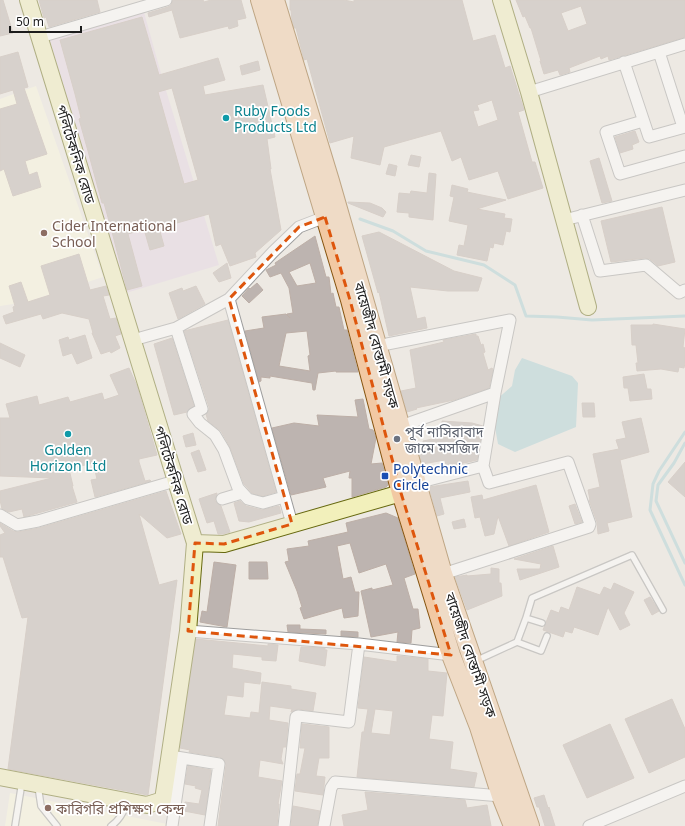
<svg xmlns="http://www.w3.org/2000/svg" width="685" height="826" font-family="'Noto Sans','Noto Sans Bengali',sans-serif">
  <rect width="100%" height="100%" fill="#ede9e3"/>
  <!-- industrial -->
  <path fill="#e5d6e4" d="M144,12L162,77L219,265L126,293L49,38Z"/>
  <!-- education -->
  <path fill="#fbf9de" d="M36,86L103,277L26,302L0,306V99Z
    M10,793L167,824V826H5Z"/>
  <!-- water -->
  <path fill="#a8d0d6" d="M522,358L572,376L578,383L576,427L515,452L498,444L493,416L496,400L512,386L515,370Z"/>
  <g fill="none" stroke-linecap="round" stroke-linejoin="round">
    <!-- stream -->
    <path stroke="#a8d0d6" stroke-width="3" d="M360,219L393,231L426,251L484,265L515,285L526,316L557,317L592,320L685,316
      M685,432L659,471L653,484L650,510L685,585
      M685,443L674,463L658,485L656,501L685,563"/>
  </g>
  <!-- building -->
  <path fill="#bdb4b0" stroke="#bdafa7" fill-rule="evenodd" d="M0,0H3L13,33L0,36Z
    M39,0H97L100,12L49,27L46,17L44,18Z
    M173,0H203L204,2L211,0H241L246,18L237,20L238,26L229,29L228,26L180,38L172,10L149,17L148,13L168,7L171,5Z
    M290,0H344L354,2V0H462L473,41L495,35L505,68L510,66L524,110L518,112L532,162H535L543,188L508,199L498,171L469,180L461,157L452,161L441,131L384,147L380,165L351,158L354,136L330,143L307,59L304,60L296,28H294L292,20L291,10H290ZM492,100L498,120L478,127L473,111L479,110L477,105Z
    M516,0H685V37L609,60L608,56L601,59L600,56L569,68L570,72L560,75L558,70L544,74L540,61H541L531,28H530L525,16L523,17ZM581,6L587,24L568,31L561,13Z
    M142,17L159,75L218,58L225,80L203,86L205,95L263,85L275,137L267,139L271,169H270L281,230L255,253L256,257L230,266L221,244L216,246L209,214L159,228L164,246L150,250L144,229L128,234L142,286L127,290L111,228L104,203H102L88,151L79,119L81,118L75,94L60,40ZM172,88L198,180L184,184L158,92Z
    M18,52L28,87L24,88L47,154L25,161L29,175L37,172L41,187L13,196L4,169L0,171V109L17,104L13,90L0,94V57Z
    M258,61L260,70L242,75L240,66Z
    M635,131L639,142L632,145L633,149L620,153L615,137Z
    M411,155L421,157L419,167L408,165Z
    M599,158L612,201L602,203L590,161Z
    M389,164L397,166L395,176L386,174Z
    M429,173L436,174L433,220L409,217V213L397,212L399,193L410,194L411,191L427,193Z
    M452,185L468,189L467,192L506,200L477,209L505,214L504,218L512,219L510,232L506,231L503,245L494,243L493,248L490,247L487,261L457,255L459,245L464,246L468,225L449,221L454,197L450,196Z
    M348,202L370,203L382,208L386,212L383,217L348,203Z
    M662,207L675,262L658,266L650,259L645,258L611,262L601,221Z
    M379,232L454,271L482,278L478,291H448L410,287L417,319L425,317L427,328L389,336L379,292L378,293L362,236Z
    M315,236L326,277H329L331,294L333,293L336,307H339L344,330H347L358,372H336V371L318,373L315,390H313L312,383L270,376V378L261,377V381L259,382L245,331L264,328L262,317L286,314L290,318L287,314L293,313L289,288L281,273L270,277L266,270L276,265L275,263ZM310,263L316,283L297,286L289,272ZM307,331L310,355L308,356L310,371L279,366L286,333Z
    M79,254L90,290L106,286L109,295L103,296L110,319L116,318L121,334L115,336L120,348L111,353L110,351L101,354L92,333H93L89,319L62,313L43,319L41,314L6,324L3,316L14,312L13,307L15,306L9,286L21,282L28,302L50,295L41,266Z
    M227,263L231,278L219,282L213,273Z
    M257,283L263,290L249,303L242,296L249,288L250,289Z
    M196,286L205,304L178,319L169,293L182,288L183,291Z
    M228,320L276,492L263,496L252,493L244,484L230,447L221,431L208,421L206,414L209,410V407L184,331Z
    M653,324L685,329L683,347L685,348V363L684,368L679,367L678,372L661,369L637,371L636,363H638L636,345H632L631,325H653Z
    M476,334V336H478L481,345L483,344L485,352L483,353L488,370L492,368L493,370L489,388L454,400L416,408L417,409L407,412L401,391L416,388L410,350L444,342L443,340Z
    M85,335L92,358L77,364L72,353L63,356L59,340L68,337L69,340Z
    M172,338L194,406L187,412L174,415L154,344Z
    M0,343L25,355L20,367L0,358Z
    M129,368L137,386L157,455L139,459V462L145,481L150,480L151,481L95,497L91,480L97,479L93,463L69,469L73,486H72L77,502L24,517L22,509L9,512L2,509L0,500V491L52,478L0,476V418H10L6,404L37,396L39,405L68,397L70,402L102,393L104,400L119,395L110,375Z
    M644,374L647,389H651L652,399L630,401L628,388H624L623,377Z
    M363,399L369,429L373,430L376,438L371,464L382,463L388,485L386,487L352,497V478H349L350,471L323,478L326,487L291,495L272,428L294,423L319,426L317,415L358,417L355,400Z
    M582,403H594L595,417H583Z
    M641,418L649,452L620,460L632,517L607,523L609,531L598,534L597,522L589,500H590L588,490L600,487L593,454L619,449L616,440L626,438L622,422Z
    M442,421L472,423L483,426L477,460L455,465V464L446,465L445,460L422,464L418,450L425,449L423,441L442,437Z
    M193,433L196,445L186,447L183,436Z
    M199,450L206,470L198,472L191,453Z
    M685,462V497L668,482Z
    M468,481L470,492L440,498L444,514L437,516L429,487Z
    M536,485L549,532L509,546L498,516L494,534L485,536L480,517L475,518L471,497L482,495L483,500Z
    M166,491L181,534L167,538L139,514L159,585L177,580L148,795L8,769L28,617L22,618L3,557H0V535L5,533L0,526V523L13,531L18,532L39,528Z
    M217,493L215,501L221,506L230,532L223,534H218L214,521L207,523L199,499Z
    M240,501L246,506L262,510L279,506L281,513L249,522L239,521L234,503Z
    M575,504L582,522L575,524L569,506Z
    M386,513L398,518L415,574L404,578L413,609H418L420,628L412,630L411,643L397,642L398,632L371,637L361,591L372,588V590L393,585L386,564L359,573L350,543L337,546L343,579L351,577L355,592H359L358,616L344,618L342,608L304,619L300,608L302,607L297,591L285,562L289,561L287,549L309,546L308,541L348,532L346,523Z
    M464,519L466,527L454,529L452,522Z
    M553,546L559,567L520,580L517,569H540L541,564L514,559Z
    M214,562L236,565L227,627L200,622L202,611L207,612Z
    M249,562H267L268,579H249Z
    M491,568L499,569V583H501L502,596L467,610L455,577L467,575V576L491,574Z
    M614,583L634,592L624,613L630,625L620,630L608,607L598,635L574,627L572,633L565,631L563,637L543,630L551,610L559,613L561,607L569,610L577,587L600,595L604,587L611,590Z
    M650,597L659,611L652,615L644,600Z
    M287,625H300V629L326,630V634L288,632Z
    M341,631L358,632V637L341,636Z
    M196,639L268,646V644L278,645L276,661L262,660V657L233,654L232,668L261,673L260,684L244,682L243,697L227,695L224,715L250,718L251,712L259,713L262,682L291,686V689L316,693L313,711L298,709L291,712L292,709L270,706L269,720L288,723L286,747H283L281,759L283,764L260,760L258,777L282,781L278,804H279L277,826H218L226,765L225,761L220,757L189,752L190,750L180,748Z
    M301,647L325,648V650H327L325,666L299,661Z
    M397,656L428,659V671L447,673L443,716L432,715L429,739L453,742L450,769L477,773L474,787L357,777L362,732H364L368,709L358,708L364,657L397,662ZM375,709L393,711L390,735L371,733Z
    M672,699L685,729V757L649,773L625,719Z
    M302,724L329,727V758H319L316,776L325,777L323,795L295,791L297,774H300L305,748H300Z
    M610,724L634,778L587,798L563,745Z
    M188,766L211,770L205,815L184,811L185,802L199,804L202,790L195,788L196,786L185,784Z
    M365,792L465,800L467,808L487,805L491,826H344L342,815L368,810Z
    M544,795L548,808L549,807L555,826H545L539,807H537L534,798Z
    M293,806L320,811L317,826H291Z"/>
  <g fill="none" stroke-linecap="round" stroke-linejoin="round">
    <defs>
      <path id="lane" d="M526,618L532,598L632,555L663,610
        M517,642L526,618L542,623
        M482,658L517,642L541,651L547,636
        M38,786L41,806L57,826
        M15,826L22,782
        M111,826C120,820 123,812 128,802"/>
      <path id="street" d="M40,37L166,0
        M659,52L683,127
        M624,62L649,137L685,127
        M529,92L685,44
        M643,121L606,132L620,174L685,156
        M582,215L600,271L646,265L679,293L685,290
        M564,220L685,190
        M229,299L292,524
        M176,328L202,409L193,414L200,423L215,435L224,450L238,488L248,499L263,503L284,497
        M133,340L176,328L229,299L273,252L299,227L325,217
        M377,346L510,320L495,393L483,466
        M401,426L495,393
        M417,483L483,466L489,483L568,462L590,524L589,527L443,574
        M222,499L242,493
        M0,515L17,525L38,521L175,481
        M188,631L359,644
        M170,756L219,764L210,826
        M172,826L182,758
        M284,826L296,717L298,716L349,722L359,644L451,655
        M324,826L331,788L335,782L501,796
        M589,826L685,786"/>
      <path id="secondary" d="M501,0L529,92L588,307
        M195,543L224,544L401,493
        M0,777L147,805L163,800L188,631L195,543L28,0"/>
      <path id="primary" d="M260,0L350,300L401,493L451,655L479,727L501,796L513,826
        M275,0L330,181L443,574L530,826"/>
    </defs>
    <!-- lane casing -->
    <use href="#lane" stroke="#9d9d9d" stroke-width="8"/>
    <!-- street casing -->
    <use href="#street" stroke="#9d9d9d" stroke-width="13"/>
    <!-- secondary casing -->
    <use href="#secondary" stroke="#66680f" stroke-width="18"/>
    <!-- primary casing -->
    <use href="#primary" stroke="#86540f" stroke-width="20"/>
    <!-- lane -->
    <use href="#lane" stroke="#fff" stroke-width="5.5"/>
    <!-- street -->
    <use href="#street" stroke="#fff" stroke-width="11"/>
    <!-- secondary -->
    <use href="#secondary" stroke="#f2f0bb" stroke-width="16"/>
    <!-- primary -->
    <use href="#primary" stroke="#f2c9a3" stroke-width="18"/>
  </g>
  <!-- marked area -->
  <path d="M0 0H685V826H0ZM325,217L350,300L401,493L451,655L188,631L195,543L224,544L292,524L229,299L299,227Z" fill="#ede9e3" fill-opacity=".55" fill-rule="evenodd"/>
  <path fill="none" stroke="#de560d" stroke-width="3" stroke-dasharray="8 5" stroke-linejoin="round" d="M325,217L350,300L401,493L451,655L188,631L195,543L224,544L292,524L229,299L299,227Z"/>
  <!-- markers -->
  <g fill="#0f9aa8" stroke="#fff" stroke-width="1.5">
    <circle cx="226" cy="118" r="4"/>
    <circle cx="68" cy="434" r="4"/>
  </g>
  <g fill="#8d6e63" stroke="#fff" stroke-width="1.5">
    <circle cx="44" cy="233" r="4"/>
    <circle cx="48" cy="808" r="4"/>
  </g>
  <circle fill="#6b7280" stroke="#fff" stroke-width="1.5" cx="397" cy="439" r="4"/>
  <rect fill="#1a4fb4" stroke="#fff" stroke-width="1.5" x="381" y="472" width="8" height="8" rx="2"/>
  <g text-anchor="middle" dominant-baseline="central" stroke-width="3.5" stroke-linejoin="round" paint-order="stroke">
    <!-- culture labels -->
    <g font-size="14" fill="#0d838f" stroke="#fff" text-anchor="start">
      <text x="234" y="110">Ruby Foods<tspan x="234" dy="16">Products Ltd</tspan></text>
      <text x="68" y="449" text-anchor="middle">Golden<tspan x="68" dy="16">Horizon Ltd</tspan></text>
    </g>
    <!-- street labels -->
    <g font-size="14" fill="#1c1c1c" stroke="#fff">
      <text transform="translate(76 154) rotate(73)">পলিটেকনিক রোড</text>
      <text transform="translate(377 345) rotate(74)">বায়েজীদ বোস্তামী সড়ক</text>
      <text transform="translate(174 475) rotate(73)">পলিটেকনিক রোড</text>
      <text transform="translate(471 655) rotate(71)">বায়েজীদ বোস্তামী সড়ক</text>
    </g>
    <!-- education labels -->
    <g font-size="14" fill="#785e54" stroke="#fff" text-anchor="start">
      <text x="52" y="225">Cider International<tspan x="52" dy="16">School</tspan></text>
      <text x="56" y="808">কারিগরি প্রশিক্ষণ কেন্দ্র</text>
    </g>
    <!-- worship labels -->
    <g font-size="14" fill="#5b616d" stroke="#fff" text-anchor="start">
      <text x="405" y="431">পূর্ব নাসিরাবাদ<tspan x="405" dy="16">জামে মসজিদ</tspan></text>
    </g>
    <!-- transit labels -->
    <g font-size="14" fill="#164399" stroke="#fff" text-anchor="start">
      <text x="393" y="468">Polytechnic<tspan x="393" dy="16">Circle</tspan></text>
    </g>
  </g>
  <!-- scale -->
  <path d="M10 26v6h71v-6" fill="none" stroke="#1c1c1c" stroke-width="2"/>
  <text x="16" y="26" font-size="12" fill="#1c1c1c" stroke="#ffffff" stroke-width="3" paint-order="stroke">50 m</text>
</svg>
